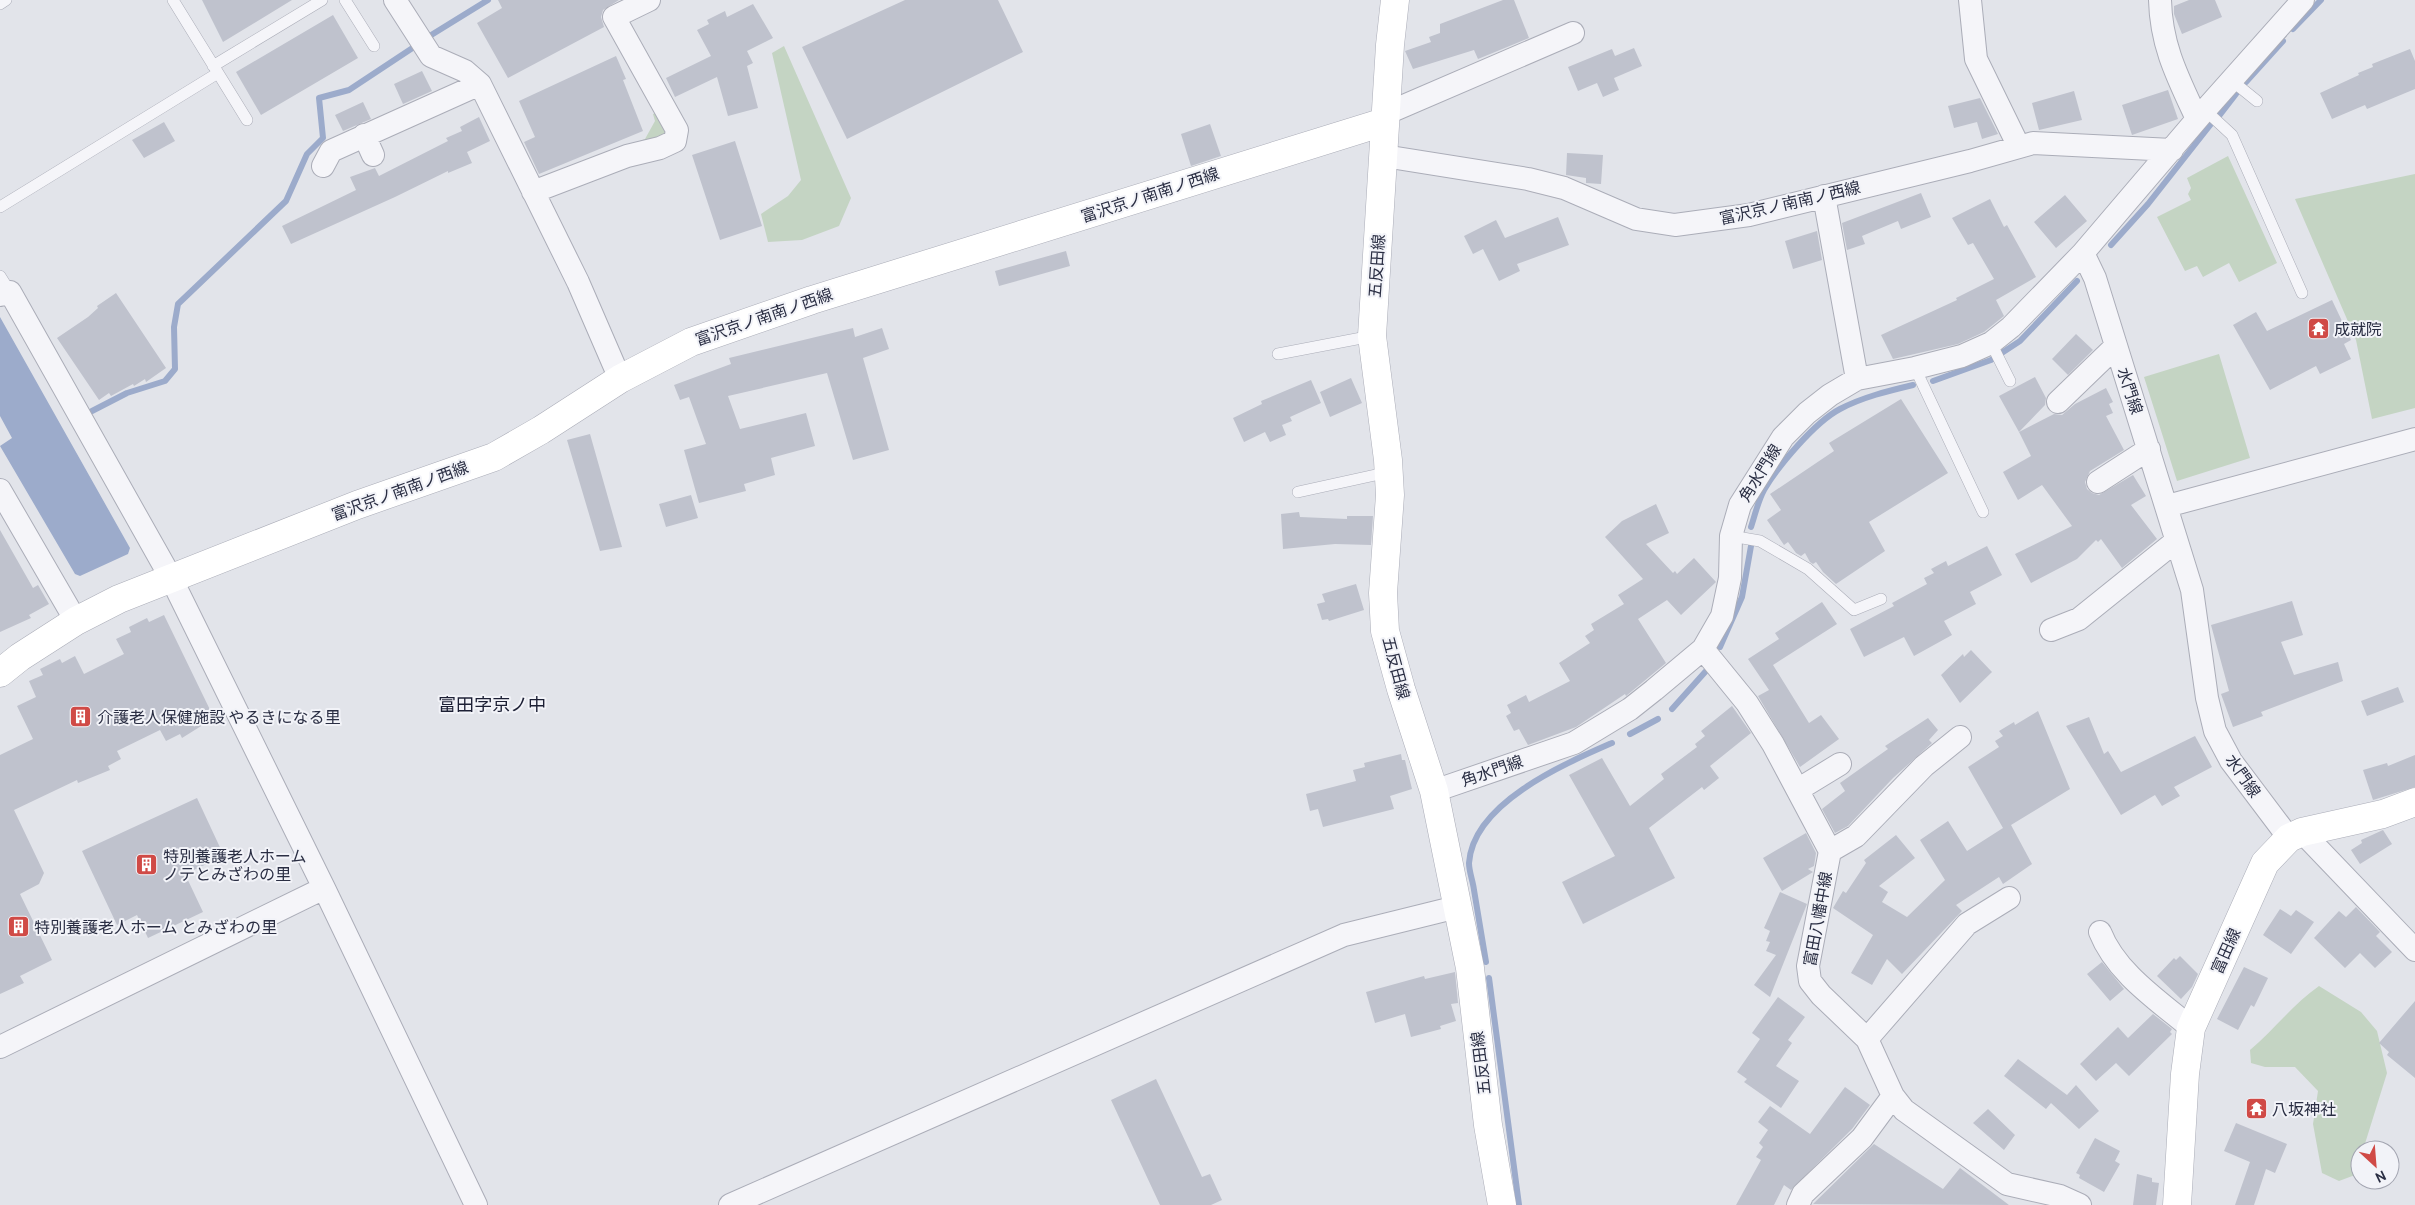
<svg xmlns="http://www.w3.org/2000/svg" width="2415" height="1205" font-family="Cabin,'Noto Sans JP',sans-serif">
  <rect width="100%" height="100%" fill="#e2e4ea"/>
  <!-- green -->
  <path fill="#c4d4c3" d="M784,46L851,198L839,226L802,240L768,242L761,214L788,196L801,180L772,53Z
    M661,110L670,139L547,176L645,139L655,121L653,114Z
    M2228,156L2277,263L2239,282L2229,263L2203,277L2197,266L2185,271L2157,217L2191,200L2188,194L2191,188L2187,178Z
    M2415,174V408L2372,419L2356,340L2295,199Z
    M2219,354L2250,458L2177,481L2144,377Z
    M2319,986L2361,1012L2377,1031L2387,1073L2363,1150H2360V1159L2355,1175L2339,1181L2322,1173L2313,1124L2318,1091L2295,1067H2265L2251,1063L2250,1050C2275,1029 2293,1004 2319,986Z"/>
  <!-- water -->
  <path fill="#9cabcb" d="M0,317L130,548L128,554L80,576L75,574L0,446L12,438L0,416Z"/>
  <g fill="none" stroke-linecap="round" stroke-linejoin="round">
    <!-- stream -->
    <path stroke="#9cabcb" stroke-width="6" d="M2293,29L2321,0
      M428,37L488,0
      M2246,82L2283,41
      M2219,116L2236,94
      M2111,245L2148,204L2211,124
      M1933,381L1991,360L2020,341L2077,281
      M92,411L127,393L165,381L175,369L174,327L178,304L286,201L307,154L323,138L319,98L349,90L414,47
      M1751,527C1755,515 1758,501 1764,490C1778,466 1815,422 1840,409C1863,397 1888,391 1913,385
      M1720,647L1742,597L1751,546
      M1672,709L1706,671
      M1630,734L1658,719
      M1486,962C1482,938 1478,914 1474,890C1473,881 1469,872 1469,863C1473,803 1564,764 1612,743
      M1489,978L1519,1205"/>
  </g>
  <!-- building -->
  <path fill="#bfc2cd" d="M202,0H292L223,42Z
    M498,0H619L603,10L601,17L604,27L508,78L477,23L502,8Z
    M905,0H998L1023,52L847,139L802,47Z
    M1503,0H1514L1529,38L1478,59L1474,50L1413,69L1405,51L1431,42L1429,37L1440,33V24Z
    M2189,0H2215L2222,17L2182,34L2174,14V6Z
    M753,4L773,38L747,51L753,63L747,66L758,108L728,116L717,77L675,97L666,78L711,56L697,30L709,24L707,20L725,11L727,17Z
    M333,15L358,58L261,115L236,72Z
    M1634,48L1642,66L1614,78L1619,90L1603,97L1597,83L1578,91L1568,67L1612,49L1615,56Z
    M2410,49L2415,61V89L2367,109L2365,105L2332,119L2320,93L2359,75L2358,73L2373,67L2372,64Z
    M616,56L626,79L623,80L643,131L539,174L524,142L535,137L519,101Z
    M422,71L432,91L403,104L394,84Z
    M2168,90L2178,119L2132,135L2122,105Z
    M2074,91L2082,120L2039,130L2032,103Z
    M1980,98L1998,134L1982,139L1977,122L1954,128L1948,106Z
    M363,102L371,119L343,131L335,115Z
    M479,117L490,141L467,152L472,163L448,173V171L395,197L291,244L282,226L356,190L350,177L375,168L379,176L448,141L446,138L462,131L460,127Z
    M164,122L175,141L144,158L132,140Z
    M1210,124L1221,156L1191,166L1181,134Z
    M735,141L762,226L720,240L692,155Z
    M1567,153L1603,155L1601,184L1586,183V178L1566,175Z
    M1921,193L1931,217L1901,229L1898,221L1862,236L1865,244L1847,250L1842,223Z
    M2065,195L2087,221L2056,248L2034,222Z
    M1990,199L2004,227L2007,225L2036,277L1996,300L2004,316L1984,332L1958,344L1893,359L1881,335L1957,300L1956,298L1994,279L1973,243L1968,245L1952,218Z
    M1558,217L1569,245L1517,264L1520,271L1499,281L1483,249L1473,254L1464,236L1496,220L1505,238Z
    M1817,231L1822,260L1793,269L1785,241Z
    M1066,251L1070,266L999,286L995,271Z
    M116,293L166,368L146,382L145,379L134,386L133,384L111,396L109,393L99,400L57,338L88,317L98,308L97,306Z
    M2332,300L2351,340L2344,344L2351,359L2320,374L2316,366L2270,390L2233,325L2256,312L2267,331Z
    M853,328L855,337L882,328L889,349L863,358L889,450L853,460L827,373L728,396L740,429L806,413L815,446L771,458L775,475L744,484L746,491L699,503L684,450L706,444L689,397L680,400L674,385L731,364L729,358Z
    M2076,334L2093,350L2068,375L2052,359Z
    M2035,377L2046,398L2045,405L2019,432L1999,396Z
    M1351,378L1362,403L1330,417L1320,392Z
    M1311,380L1321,403L1290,417L1292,421L1282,425L1286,435L1270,442L1265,432L1244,442L1233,418L1262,404L1261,401Z
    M2106,388L2113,402L2109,404L2113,413L2106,416L2124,450L2090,471L2085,482L2087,489L2092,493L2099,495L2133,475L2146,496L2131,505L2157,539L2122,568L2101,539L2098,542L2096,540L2077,559L2031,583L2015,554L2072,526L2042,485L2018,500L2003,472L2031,456L2019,432L2054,414L2062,415L2075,404Z
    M1901,399L1948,473L1869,522L1885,551L1836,584L1823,572L1816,562L1813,564L1810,562L1805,553L1801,556L1796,553L1788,542L1784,545L1767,520L1781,510L1770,494L1834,451L1829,443Z
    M590,434L622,547L600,551L567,440Z
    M691,495L698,518L666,527L659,504Z
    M1656,504L1669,533L1646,544L1673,573L1675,571L1677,574L1694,558L1716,582L1681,615L1667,600L1638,619L1666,663L1626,696L1625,694L1576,727L1528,745L1519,729L1514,731L1506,716L1511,713L1507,705L1526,695L1529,702L1570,681L1559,663L1590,643L1585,636L1594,630L1591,624L1624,604L1618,595L1643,579L1605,537L1622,521Z
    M1299,512L1300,517L1347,519V516H1373L1371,545L1335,544L1283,549L1281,514Z
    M0,530L33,588L38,585L49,604L29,615L31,618L0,632Z
    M1987,546L2002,575L1970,592L1976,604L1944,621L1952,635L1914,656L1904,637L1864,657L1850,629L1894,606L1892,603L1927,584L1924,578L1934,573L1931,569L1946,561L1948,566Z
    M1356,584L1364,610L1329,621L1328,619L1322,620L1317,604L1325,602L1322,594Z
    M2292,601L2303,635L2281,642L2294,675L2338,662L2343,681L2261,712L2263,716L2233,727L2221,694L2229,691L2211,625Z
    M1822,602L1837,624L1773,665L1809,723L1821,715L1839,739L1800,767L1758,696L1769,690L1748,659L1779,639L1775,633Z
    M164,615L214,718L182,738L180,734L166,741L160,730L117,751L121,759L108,766L110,770L78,783L77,780L14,810L44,873L39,884L20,894L52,960L20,976L24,983L0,994V755L33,739L17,706L36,697L29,681L43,675L40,669L60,659L62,663L75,656L84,674L124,654L116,639L131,632L129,627L147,618L149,622Z
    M1971,650L1992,672L1960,703L1941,675L1963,654L1964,657Z
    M2398,687L2404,702L2367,716L2361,701Z
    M1732,706L1751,733L1710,766L1719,778L1704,790L1702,787L1649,828L1675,878L1583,924L1562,882L1615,856L1569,775L1602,758L1630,806L1664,779L1661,774L1697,747L1695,744L1705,736L1701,731Z
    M2038,711L2070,789L2011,825L2032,864L2003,884L1999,877L1956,905L1962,911L1902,974L1887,959L1872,985L1851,973L1873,935L1833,908L1843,891L1846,893L1866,863L1864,860L1896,835L1915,858L1879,886L1888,892L1882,902L1907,917L1945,880L1920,840L1948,821L1967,851L2003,828L1968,767L1999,747L1995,741L2003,736L1999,731L2014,722L2015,725Z
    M2089,717L2104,754L2108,751L2121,772L2195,736L2212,767L2174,787L2180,796L2162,806L2155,795L2121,815L2066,726Z
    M1928,718L1938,730L1929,740L1932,743L1893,778L1848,826L1835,833L1822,809L1845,791L1840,783L1888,749L1885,746Z
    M1401,754L1402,760H1405L1412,789L1390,796L1394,809L1323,827L1318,809L1310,811L1306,794L1356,781L1353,770L1365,767L1364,763Z
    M2415,755V787L2373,800L2363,770L2387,763L2388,766Z
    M197,798L224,856L185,874L203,912L148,938L137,915L117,925L82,851Z
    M2383,830L2392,844L2360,864L2351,850L2362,843L2361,840Z
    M1806,833L1816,853L1814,866L1808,869L1813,872L1782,891L1763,858Z
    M1780,892L1807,904L1770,997L1754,985L1776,955L1766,951L1770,942L1766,941L1770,931L1764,928Z
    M2356,907L2380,932L2376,936L2392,952L2375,968L2360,953L2345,968L2314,938L2339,911L2346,917Z
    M2280,909L2291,916L2296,910L2314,922L2291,954L2263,935Z
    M2180,956L2198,974L2192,987L2181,999L2157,976L2174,958L2176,960Z
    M2102,962L2124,989L2110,1001L2087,974Z
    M2244,967L2268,978L2254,1007L2251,1005L2238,1030L2217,1019Z
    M1455,972L1458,1003L1451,1004L1456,1021L1440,1026L1441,1029L1411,1037L1405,1014L1375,1023L1366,992L1424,976L1425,979Z
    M1778,997L1805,1017L1788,1040L1792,1043L1776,1066L1799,1081L1781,1108L1744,1082L1747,1079L1737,1072L1760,1039L1752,1033Z
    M2415,1001V1078L2387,1055L2389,1052L2379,1043Z
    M2153,1014L2172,1029L2170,1032L2172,1034L2129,1076L2116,1063L2096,1081L2080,1064L2118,1027L2128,1038Z
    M2018,1059L2067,1095L2076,1085L2099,1111L2079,1129L2051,1103L2046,1109L2004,1076Z
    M1156,1079L1202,1177L1210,1174L1222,1200L1211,1205H1160L1111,1100Z
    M1845,1087L1870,1105L1852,1129L1791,1190L1784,1185L1774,1205H1736L1761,1160L1756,1157L1763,1147L1759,1143L1768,1130L1758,1122L1770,1106L1810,1134Z
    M1988,1109L2015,1135L2004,1150L1973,1123Z
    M2236,1123L2287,1144L2275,1173L2266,1169L2254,1205H2235L2250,1162L2224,1151Z
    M2095,1138L2120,1151L2115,1161L2120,1164L2104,1192L2079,1178L2080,1175L2076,1173Z
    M1874,1144L1943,1189L1960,1168L2009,1205L1813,1204Z
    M2137,1174L2152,1178V1182L2159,1183L2156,1205H2133Z"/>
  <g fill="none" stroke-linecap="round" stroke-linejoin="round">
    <defs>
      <path id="lane" d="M345,0L374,46
        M0,4L6,0
        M213,66L322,0
        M218,73L247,120
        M2231,80L2257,101
        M2205,110L2232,135L2302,293
        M0,207L218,73L173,0
        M0,276L10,292
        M1991,343L2010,381
        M1278,354L1372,336
        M1915,368L1983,512
        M1298,492L1389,472
        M1731,536L1760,541L1808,569L1854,610L1881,599"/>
      <path id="street" d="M395,0L431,56L465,71L480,84L578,282L620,379
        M1970,0L1976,59L2019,147
        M2160,0C2161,46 2178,78 2197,119
        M1385,114L1573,33
        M364,135L373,155
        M1384,156L1528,179L1564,188L1636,219L1675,225L1749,215L1970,161L2033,143L2172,150
        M323,166L331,151L480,84
        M533,192L627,156L660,148L675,141L677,130L614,17L649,0
        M1824,196L1857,379
        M0,295L10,292L171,578L324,888L476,1205
        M2058,402L2116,346
        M2098,482L2149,449
        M0,490L76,621
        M2167,506L2415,439
        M2051,630L2079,619L2176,541
        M1703,649L1747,703L1773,744L1830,851L1808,966L1810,981L1821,995L1867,1039L1893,1096L1904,1110L2007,1184L2060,1196L2080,1205
        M1799,789L1840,764
        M1434,791L1574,743L1630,709L1654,690L1703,649L1722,616L1730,578L1731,536L1740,505L1783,437L1807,413L1830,395L1857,379L1915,368L1962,356L1991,343L2011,327L2083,253
        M2302,832L2415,950
        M2289,838L2231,761L2215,731L2207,698L2192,590L2095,278L2083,253L2205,110L2303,0
        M1830,851L1856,836L1924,766L1960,737
        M2100,932C2116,973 2159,1001 2191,1028
        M1867,1039L1967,924L2009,898
        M0,1047L324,888
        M730,1205L1344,935L1457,907
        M1798,1205L1803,1194L1862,1138L1893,1096"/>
      <path id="secondary" d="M1395,0L1390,45L1372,336L1388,460L1390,495L1383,593L1385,631L1401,689L1434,791L1470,968L1488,1125L1502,1205
        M0,673L20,657L76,621L119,599L357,505L494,457L541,430L620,379L691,342L812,300L1384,122
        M2177,1205L2185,1074L2191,1028L2265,863L2289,838L2302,832L2383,814L2415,802"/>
    </defs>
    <!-- lane casing -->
    <use href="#lane" stroke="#abadb8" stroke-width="12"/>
    <!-- street casing -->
    <use href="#street" stroke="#abadb8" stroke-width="24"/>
    <!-- secondary casing -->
    <use href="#secondary" stroke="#abadb8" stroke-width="29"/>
    <!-- lane -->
    <use href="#lane" stroke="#f5f5f9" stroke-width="11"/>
    <!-- street -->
    <use href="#street" stroke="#f5f5f9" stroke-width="22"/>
    <!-- secondary -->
    <use href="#secondary" stroke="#fff" stroke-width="28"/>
  </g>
  <!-- icons -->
  <defs>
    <symbol id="temple-square" viewBox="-11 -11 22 22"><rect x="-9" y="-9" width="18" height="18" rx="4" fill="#d04a46" stroke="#f2f3f8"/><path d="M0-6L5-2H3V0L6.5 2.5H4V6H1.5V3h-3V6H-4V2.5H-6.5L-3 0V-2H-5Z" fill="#fff"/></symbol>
    <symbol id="building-square" viewBox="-11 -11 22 22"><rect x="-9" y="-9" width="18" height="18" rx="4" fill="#d04a46" stroke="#f2f3f8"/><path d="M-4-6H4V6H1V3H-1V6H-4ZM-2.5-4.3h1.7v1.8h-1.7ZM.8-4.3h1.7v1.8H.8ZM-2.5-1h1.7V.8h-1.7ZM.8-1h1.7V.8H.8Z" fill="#fff"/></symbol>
  </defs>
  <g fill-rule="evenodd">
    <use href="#temple-square" x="2306" y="316" width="25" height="25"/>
    <use href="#building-square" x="68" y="704" width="25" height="25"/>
    <use href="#building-square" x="134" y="852" width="25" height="25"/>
    <use href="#building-square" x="6" y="914" width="25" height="25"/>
    <use href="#temple-square" x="2244" y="1096" width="25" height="25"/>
  </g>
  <g text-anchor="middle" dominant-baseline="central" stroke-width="4" stroke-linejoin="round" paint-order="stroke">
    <!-- street labels -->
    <g font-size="16" fill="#2a2e43" stroke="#f2f3f8">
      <text transform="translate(1150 195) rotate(-18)">富沢京ノ南南ノ西線</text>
      <text transform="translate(1790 203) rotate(-13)">富沢京ノ南南ノ西線</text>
      <text transform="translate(1377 266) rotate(-86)">五反田線</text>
      <text transform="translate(764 317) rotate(-19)">富沢京ノ南南ノ西線</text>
      <text transform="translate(2130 391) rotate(72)">水門線</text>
      <text transform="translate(1760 473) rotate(-58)">角水門線</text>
      <text transform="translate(400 491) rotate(-20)">富沢京ノ南南ノ西線</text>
      <text transform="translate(1396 668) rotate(75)">五反田線</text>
      <text transform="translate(1492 771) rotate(-19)">角水門線</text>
      <text transform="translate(2243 776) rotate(55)">水門線</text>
      <text transform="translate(1818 919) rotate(-80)">富田八幡中線</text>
      <text transform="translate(2226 951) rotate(-66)">富田線</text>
      <text transform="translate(1481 1063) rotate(-97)">五反田線</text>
    </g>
    <!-- poi labels -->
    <g font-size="16" fill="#2a2e43" stroke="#f2f3f8" text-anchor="start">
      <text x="2334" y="329">成就院</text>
      <text x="97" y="717">介護老人保健施設 やるきになる里</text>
      <text x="163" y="856">特別養護老人ホーム<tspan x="163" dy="18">ノテとみざわの里</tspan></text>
      <text x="34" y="927">特別養護老人ホーム とみざわの里</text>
      <text x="2272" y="1109">八坂神社</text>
    </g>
    <!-- neighbourhood labels -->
    <g font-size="18" fill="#1c1f34" stroke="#f2f3f8">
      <text x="492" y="705">富田字京ノ中</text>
    </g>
  </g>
  <!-- north arrow -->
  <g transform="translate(2375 1165) rotate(154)"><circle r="24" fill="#f2f3f8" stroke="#a2a4b0"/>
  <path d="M0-4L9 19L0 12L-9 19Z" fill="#d04a46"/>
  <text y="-8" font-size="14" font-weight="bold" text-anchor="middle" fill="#2a2e43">N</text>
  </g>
</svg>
